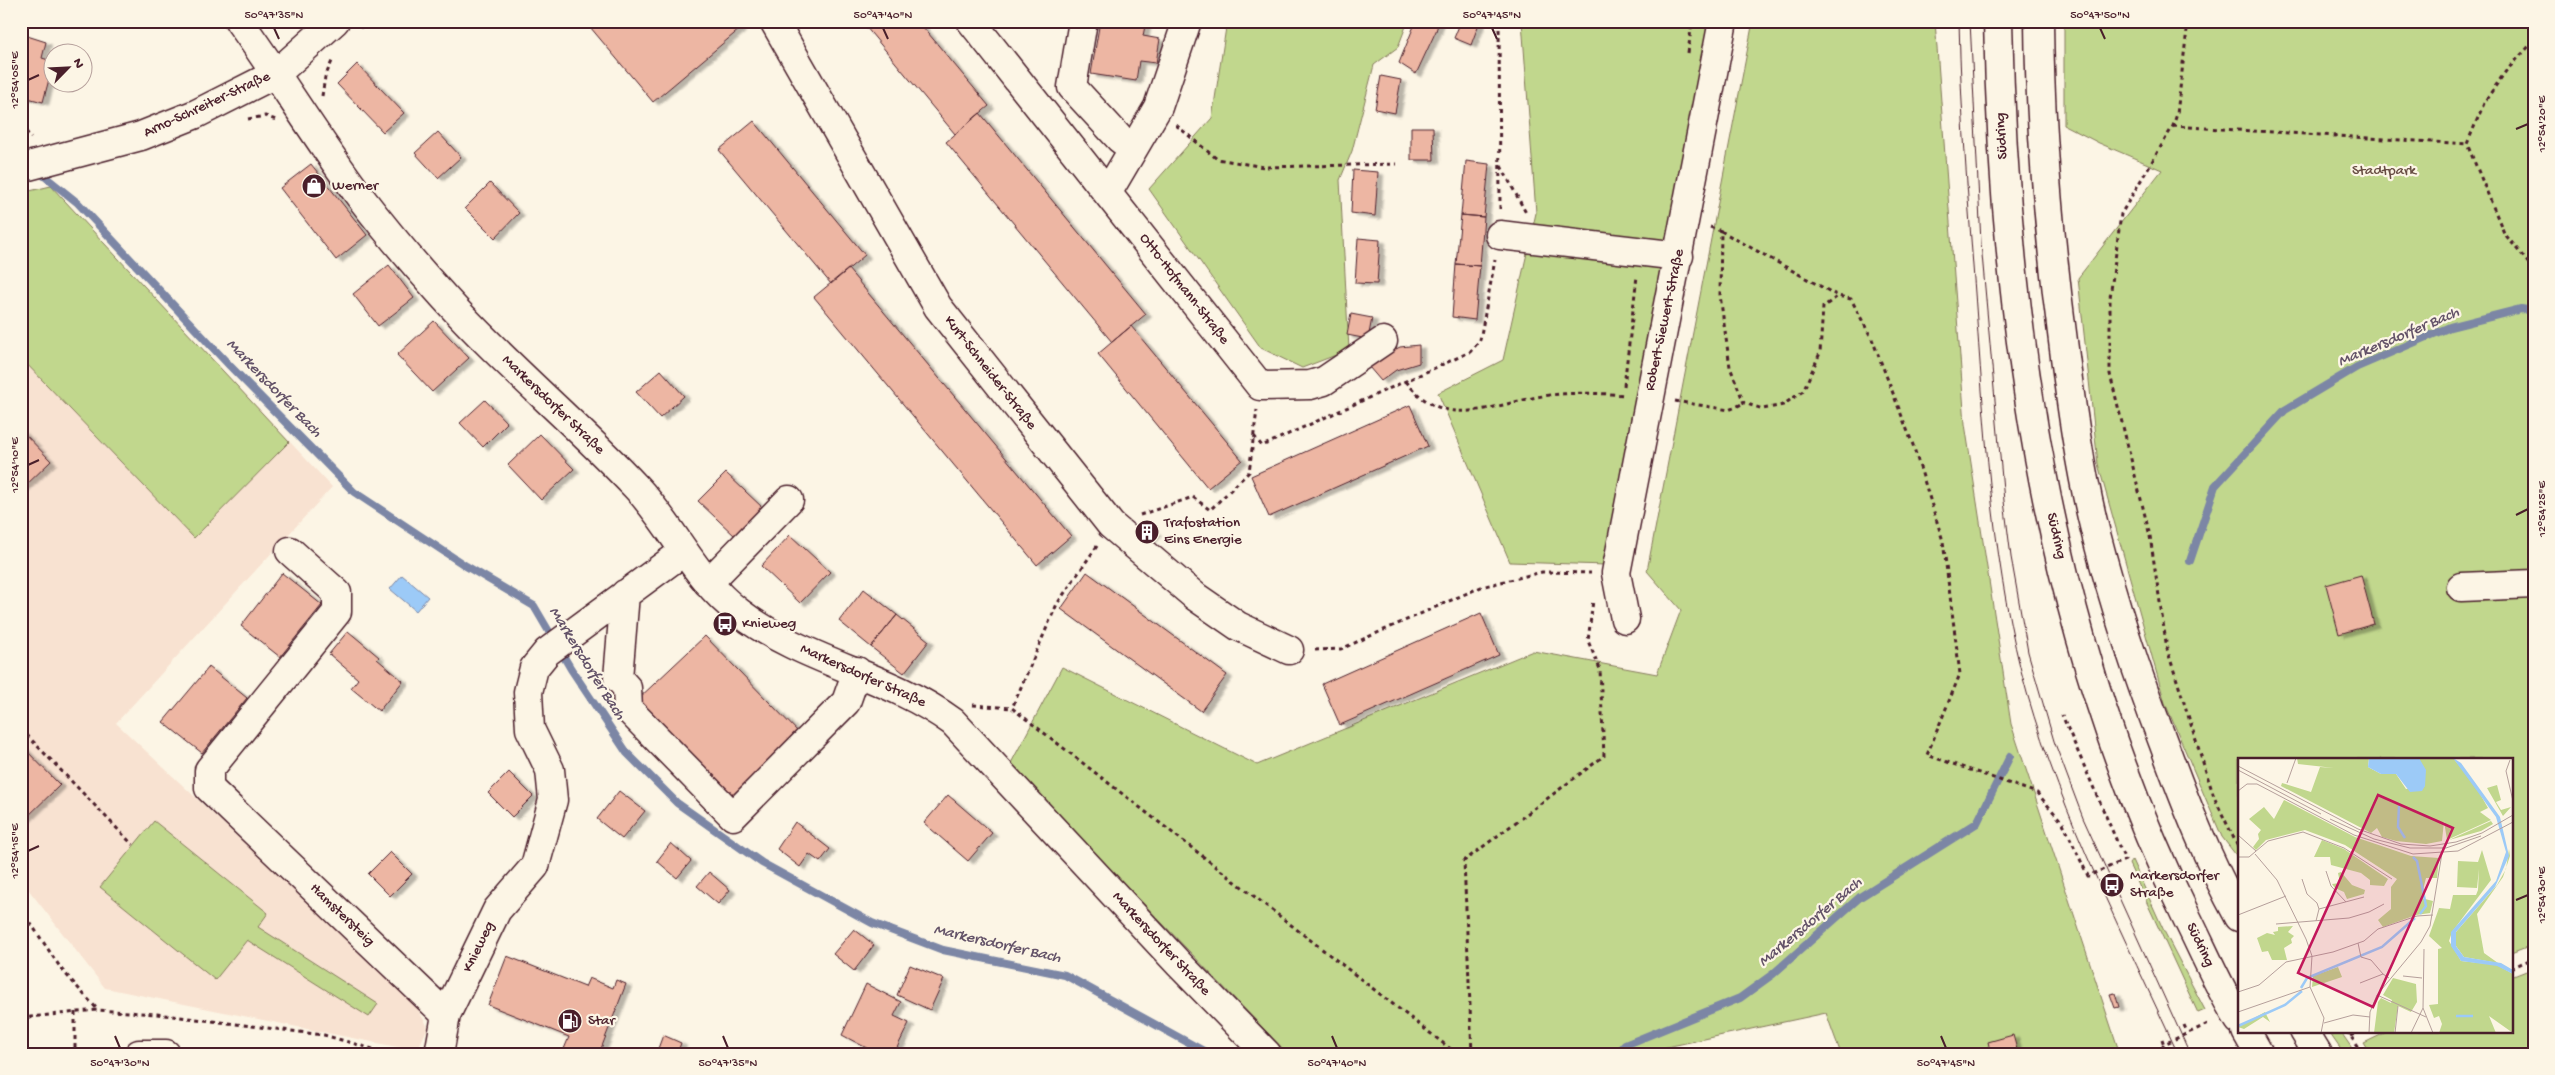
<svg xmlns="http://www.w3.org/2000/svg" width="2555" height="1075" font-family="'Gochi Hand',sans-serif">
  <defs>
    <filter id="shadow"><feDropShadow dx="5.5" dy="3" stdDeviation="1" flood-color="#0004"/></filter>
  </defs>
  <rect width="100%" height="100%" fill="#fcf5e5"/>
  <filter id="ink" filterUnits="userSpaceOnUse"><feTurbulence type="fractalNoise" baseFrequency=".02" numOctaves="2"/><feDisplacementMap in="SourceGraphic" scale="10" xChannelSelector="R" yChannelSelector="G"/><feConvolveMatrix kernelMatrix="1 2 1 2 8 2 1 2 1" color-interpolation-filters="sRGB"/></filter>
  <g filter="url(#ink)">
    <!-- built -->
    <path fill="#f8e2d1" d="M51,186L332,487L116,723L413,1001L428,1027L417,1051L105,988L21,880V193Z"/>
    <!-- green -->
    <path fill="#c1d78d" stroke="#867b5c" d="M1227,21H1301L1305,26L1311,21H1408L1398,47L1374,65L1352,151L1340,180L1349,350L1302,368L1261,348L1149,189L1212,118Z
      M1522,21H1711L1606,565L1510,562L1438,393L1503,360L1536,213Z
      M1753,21H1935L1965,424L2011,724L2120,1054H1841L1826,1013L1634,1054H1288L1010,765L1062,667L1257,765L1533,651L1657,674L1681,610L1647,571Z
      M2064,21H2534V944L2511,953V759H2239V859L2222,837L2165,703L2098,464L2078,278L2162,170L2099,143L2064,125Z
      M51,186L289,442L194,538L21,358V193Z
      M154,821L268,913L258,927L378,1004L369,1017L247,940L215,980L100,887Z
      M2132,860L2164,931L2205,1010L2198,1013L2129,864Z
      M2534,968V1054H2371L2364,1043L2389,1031H2511V977Z
      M2328,1031H2340L2356,1054H2344Z"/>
    <!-- water -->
    <path fill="#9ccaf7" stroke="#7b86a5" d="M402,575L428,597L416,611L390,589Z"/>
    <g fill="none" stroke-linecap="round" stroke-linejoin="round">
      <!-- stream -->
      <path stroke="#7b86a5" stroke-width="8" d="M38,171L78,203L230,366L354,492L466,566L534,606L571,669L627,753L677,803L762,863L872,923L943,950L1065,975L1209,1054
        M2190,561L2215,486L2285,410L2357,367L2450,327L2521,309L2534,311
        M1617,1054L1625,1045L1740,998L1773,974L1860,897L1977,823L2010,756"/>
    </g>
    <!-- building -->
    <path fill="#edb6a3" stroke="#4a1f2b" filter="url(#shadow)" d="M585,21H734L740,29L653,102Z
      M861,21H918L989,106L955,134Z
      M1100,21H1146L1143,36L1160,39L1156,63L1139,61L1136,81L1091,74Z
      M1416,21H1439L1436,31L1416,74L1399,63Z
      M1461,21H1480L1471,45L1454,38Z
      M21,34L46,42L42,58L52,61V68L43,102L24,97L21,107Z
      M357,64L404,113L383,132L337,84Z
      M1381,76L1401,80L1395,113L1375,109Z
      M980,113L1146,314L1112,342L946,142Z
      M754,121L865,255L831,284L719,150Z
      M1411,127H1433L1434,160H1411Z
      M438,132L461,157L438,178L415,153Z
      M1466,161L1489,164L1484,217L1461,215Z
      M311,164L367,235L336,260L280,188Z
      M1353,170L1378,172L1375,216L1351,213Z
      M490,183L519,213L495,238L465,208Z
      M1461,215L1484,217L1480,266L1456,264Z
      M1358,238L1380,240L1377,284L1355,283Z
      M1456,264L1480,266L1475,320L1452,317Z
      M389,265L414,298L378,326L353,294Z
      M848,269L1071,536L1037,565L814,297Z
      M1351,314L1372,318L1368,339L1347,335Z
      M434,321L469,358L432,392L397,355Z
      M1131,326L1242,460L1208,488L1098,354Z
      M1419,345V363L1396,370L1381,381L1369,367L1382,356L1400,347Z
      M661,370L684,396L660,418L636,392Z
      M485,400L507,423L483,447L460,423Z
      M1410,405L1428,446L1269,517L1251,476Z
      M21,430L51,461L21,490Z
      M540,434L574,469L541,500L508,465Z
      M726,473L763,508L736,537L698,501Z
      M1146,524L1156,533L1148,542L1139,531Z
      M790,535L830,572L800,603L761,566Z
      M1087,572L1227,675L1201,711L1061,609Z
      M282,573L322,605L280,657L241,626Z
      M2361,575L2374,624L2339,634L2326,585Z
      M864,589L897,615L871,647L839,621Z
      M1481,613L1499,655L1340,725L1322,684Z
      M897,615L929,641L904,673L871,647Z
      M348,631L379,657L377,659L403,681L379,711L351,688L358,679L329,654Z
      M705,636L802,736L734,801L637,700Z
      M209,667L247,698L202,753L163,722Z
      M21,745L60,785L24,820L21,818Z
      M509,772L533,796L512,817L488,793Z
      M619,791L645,811L622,839L597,819Z
      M948,795L992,833L968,861L924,823Z
      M795,822L830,849L820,862L809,854L800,867L777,849Z
      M671,843L691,861L677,878L657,861Z
      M390,852L412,874L390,896L368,874Z
      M709,872L730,890L718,904L697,886Z
      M854,929L874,945L854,971L833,954Z
      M507,956L585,987L589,978L613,988L616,980L626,984L599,1054H562L569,1037L488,1005Z
      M910,965L944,979L930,1010L897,995Z
      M866,984L901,1002L894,1016L909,1023L894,1054H878L842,1035Z
      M2115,993L2119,1007L2115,1008L2110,994Z
      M663,1035L681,1043L677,1054H656Z
      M2013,1035L2018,1053L1991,1054L1988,1042Z"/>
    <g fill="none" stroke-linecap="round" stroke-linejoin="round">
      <defs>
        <path id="minor" d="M239,21C281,79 318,141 361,198C387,232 415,265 443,296C504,364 574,421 636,487C674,527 694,579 740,613C804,662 888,674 953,722L1179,964L1267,1054
          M774,21L938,307L1111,525L1196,597L1238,626L1289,650
          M971,21L1260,386L1310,385L1324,381L1383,341
          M1083,21L1072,87L1120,139L1133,149
          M21,168L141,136L196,114L277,73L335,21
          M1108,192L1158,107L1187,21
          M1500,235L1679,256
          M290,551L337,593V612L209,770V788L446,1015L439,1054
          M708,583L789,500
          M2461,587L2534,584
          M625,594L618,678L627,688L628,709L733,816L846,702L857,671
          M1625,619L1616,573L1723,21
          M446,1015L497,910L535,866L553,800L550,770L530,729L528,692L534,668L547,652L683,552"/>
        <path id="major" d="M1998,21C2004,328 2050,640 2187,918C2204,952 2219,988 2239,1020
          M2039,21C2040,128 2049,235 2063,341C2071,405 2080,471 2096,534C2114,604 2137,674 2163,742C2185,802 2208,861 2239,917
          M2246,1031L2259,1054
          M2304,1031L2318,1054
          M139,1054H166"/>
      </defs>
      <!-- minor casing -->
      <use href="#minor" stroke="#4a1f2b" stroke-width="31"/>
      <!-- major casing -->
      <use href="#major" stroke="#4a1f2b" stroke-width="31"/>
      <!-- path -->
      <path stroke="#4a1f2b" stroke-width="3" stroke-dasharray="4 4" stroke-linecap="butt" d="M1499,21L1500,209
        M2188,21L2177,114L2173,126L2121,214L2110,298V374L2150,536L2167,649L2214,797L2239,849
        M360,28L366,21
        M2534,41L2506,71L2485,101L2467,144L2504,233L2534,270
        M1688,53L1692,21
        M322,96L325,77L333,59
        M248,119L265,116L276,120
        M21,125L31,138
        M1176,125L1217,159L1264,167L1397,164
        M2173,126L2467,144
        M1501,166L1526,213
        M1710,227L1721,231L1720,295L1730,367L1744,403L1763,409L1783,405L1803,391L1820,353L1823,307L1838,296L1851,299L1872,339L1913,445L1943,541L1960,674L1927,755L2037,793L2063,823L2088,876L2125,860L2062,715
        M1721,231L1838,296
        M1406,381C1445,433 1492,404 1543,396C1570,392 1598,393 1624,395
        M1624,386L1637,276
        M1675,401L1729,410L1744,403
        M1254,436L1262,446L1470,352L1480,340L1495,260
        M1140,515L1193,497L1210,510L1249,472L1257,410
        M1097,546L1057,604L1012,708L1457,1054
        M1315,650L1341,649L1481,587L1542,572L1591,573
        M973,705L1012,708
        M21,729L133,845
        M21,909L62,970L97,1009
        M2511,968L2534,958
        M75,1012V1054
        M21,1018L97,1010L157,1014L324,1035L390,1054
        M2184,1025L2187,1032
        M2347,1031L2363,1054
        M2350,1036L2361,1031
        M2162,1039L2167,1054
        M1472,1054L1464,861L1604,756L1600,669L1588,641L1593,600
        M2157,1054L2164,1044L2210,1023"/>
      <!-- minor -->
      <use href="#minor" stroke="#fcf5e5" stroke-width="28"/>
      <!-- major -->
      <use href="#major" stroke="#fcf5e5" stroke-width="28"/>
      <!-- tram -->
      <path stroke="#4a1f2b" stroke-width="1" d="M1959,21C1961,121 1970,221 1977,321C1986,445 1993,572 2027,693C2063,818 2124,936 2178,1054
        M1970,21L1981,243L2004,501L2011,557L2028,652L2054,741L2083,818L2190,1054"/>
    </g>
  </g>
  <!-- ticks -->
  <path fill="none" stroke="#4a1f2b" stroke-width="2" d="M274,28L279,39M883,28L888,39M1492,28L1497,39M2100,28L2105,39M28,80L39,75M2516,129L2528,124M28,465L39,460M2516,515L2528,509M28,851L39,846M2516,900L2528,895M115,1036L120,1048M723,1036L728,1048M1332,1036L1337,1048M1941,1036L1946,1048"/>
  <!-- icons -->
  <defs>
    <symbol id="shop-disc" viewBox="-11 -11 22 22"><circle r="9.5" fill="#4a1f2b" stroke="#fcf5e5"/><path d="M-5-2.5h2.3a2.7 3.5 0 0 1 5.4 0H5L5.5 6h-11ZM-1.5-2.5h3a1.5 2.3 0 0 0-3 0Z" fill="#fff"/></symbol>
    <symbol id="building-disc" viewBox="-11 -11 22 22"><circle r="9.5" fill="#4a1f2b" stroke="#fcf5e5"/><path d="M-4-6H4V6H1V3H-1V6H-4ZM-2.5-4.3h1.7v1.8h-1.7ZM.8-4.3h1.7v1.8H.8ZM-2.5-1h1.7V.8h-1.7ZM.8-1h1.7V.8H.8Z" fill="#fff"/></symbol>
    <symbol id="bus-disc" viewBox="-11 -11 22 22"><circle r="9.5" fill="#4a1f2b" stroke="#fcf5e5"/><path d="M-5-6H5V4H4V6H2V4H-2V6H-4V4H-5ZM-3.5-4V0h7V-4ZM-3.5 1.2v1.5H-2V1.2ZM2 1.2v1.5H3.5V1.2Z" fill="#fff"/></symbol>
    <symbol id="fuel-disc" viewBox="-11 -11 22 22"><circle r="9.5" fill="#4a1f2b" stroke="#fcf5e5"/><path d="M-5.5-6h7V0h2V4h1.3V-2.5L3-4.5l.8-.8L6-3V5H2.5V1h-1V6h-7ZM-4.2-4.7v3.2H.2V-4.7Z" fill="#fff"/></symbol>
  </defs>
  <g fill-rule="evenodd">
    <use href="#shop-disc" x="300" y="172" width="28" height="28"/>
    <use href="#building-disc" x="1133" y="518" width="28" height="28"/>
    <use href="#bus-disc" x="711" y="610" width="28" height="28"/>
    <use href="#bus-disc" x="2098" y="871" width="28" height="28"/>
    <use href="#fuel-disc" x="556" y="1007" width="28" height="28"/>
  </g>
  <g text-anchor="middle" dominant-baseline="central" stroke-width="4.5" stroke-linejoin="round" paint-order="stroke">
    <!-- street labels -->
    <g font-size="15" fill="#4a1f2b" stroke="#fcf5e5">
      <text transform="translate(207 105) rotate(-25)">Arno-Schreiter-Straße</text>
      <text transform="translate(2002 136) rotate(-93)">Südring</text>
      <text transform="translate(1184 289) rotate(52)">Otto-Hofmann-Straße</text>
      <text transform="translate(1665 320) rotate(-78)">Robert-Siewert-Straße</text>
      <text transform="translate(990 373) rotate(52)">Kurt-Schneider-Straße</text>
      <text transform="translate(553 405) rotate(44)">Markersdorfer Straße</text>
      <text transform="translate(2056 536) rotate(77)">Südring</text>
      <text transform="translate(863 676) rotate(24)">Markersdorfer Straße</text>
      <text transform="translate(342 915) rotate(44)">Hamstersteig</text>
      <text transform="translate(1161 944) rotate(47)">Markersdorfer Straße</text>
      <text transform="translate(2200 945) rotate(64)">Südring</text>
      <text transform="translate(479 947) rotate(-64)">Knieweg</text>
    </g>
    <!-- park labels -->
    <g font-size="15" fill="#684d44" stroke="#fcf5e5">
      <text x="2384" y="171">Stadtpark</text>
    </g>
    <!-- poi labels -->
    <g font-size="15" fill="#4a1f2b" stroke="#fcf5e5" text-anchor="start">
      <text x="332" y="186">Werner</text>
      <text x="1164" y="523">Trafostation<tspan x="1164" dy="17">Eins Energie</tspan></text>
      <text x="742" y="624">Knieweg</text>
      <text x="2130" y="876">Markersdorfer<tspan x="2130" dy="17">Straße</tspan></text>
      <text x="588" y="1021">Star</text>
    </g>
    <!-- water labels -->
    <g font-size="16" font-style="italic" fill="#635268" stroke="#fcf5e5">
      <text transform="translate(2399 338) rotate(-23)">Markersdorfer Bach</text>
      <text transform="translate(273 389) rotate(46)">Markersdorfer Bach</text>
      <text transform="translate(586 664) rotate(58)">Markersdorfer Bach</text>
      <text transform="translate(1811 923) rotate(-40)">Markersdorfer Bach</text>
      <text transform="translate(997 945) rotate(13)">Markersdorfer Bach</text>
    </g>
  </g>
  <!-- overview -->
  <g transform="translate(2238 758)">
    <rect width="275" height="275" fill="#fcf5e5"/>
    <path d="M59,0H131L130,9L143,16H158L168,31L187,28L181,0H215L237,27L250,50L242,54L253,62L209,82L206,63L204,83L188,86L158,83L144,79L139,70L133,75L43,28L44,25L73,34L82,9L96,10L60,6ZM259,27L263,42L258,44L263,52L273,49L265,58L249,30ZM46,42L117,79L173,98L201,100L199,120H188L183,140L195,143L192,155L178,157L145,169L140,162L153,151V129L159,121L107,87L67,72L28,82L18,92L15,89L21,81L20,76L23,72L11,61L26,49L36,61ZM253,63L255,66L243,73L211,82ZM84,82L106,91L150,121L146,128L132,127V122L123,115L93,107L92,99H76ZM271,91L272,98L265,119L239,156L246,195L260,205L226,199L218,188V174L259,127L268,111ZM244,92L253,122L214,174L211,183L223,203L259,207L275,216V275L251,258L258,275H201L204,266L201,258L196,260L191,247L200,246V191L204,190L191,178L201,150L212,151L215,137H238L240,132L241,111L239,130L219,129L220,103L240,104ZM103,114L114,127L127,132L126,136L109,141L106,134L97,130L94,126L102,125L100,115ZM55,168L50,174L56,178L53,181L54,185L46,190L49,202H34L30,193L24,194L19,180L29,175L37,177L35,174L40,173V169ZM100,209L104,219L74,229L75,218ZM155,220L178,226L179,244L173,254L160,248L156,275H136L140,244L143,240L153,245L154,242L145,237ZM27,254L32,264L25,259L6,271L0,269Z" fill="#c1d78d"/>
    <path d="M131,0H181L188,12L187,28L184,33L172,34L158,16H143L130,9ZM215,0L223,5L262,59L271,98L257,129L218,174V188L226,199L263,205L275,212V216L259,208L223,203L213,188V174L258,123L268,94L258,59Z" fill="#9ccaf7"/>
    <path fill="none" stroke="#9ccaf7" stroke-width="2.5" d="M161,48L160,69L167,80M175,99L179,103L188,148L182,156M63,230L69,220L144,189L177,160M218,258H235M0,268L47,247L64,233"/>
    <path fill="none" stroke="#b59f9b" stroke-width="1" d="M272,2L268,13L275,43M0,8L120,71L163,86L192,88L218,84L244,75L275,57M0,12L83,56M49,25L58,0M0,33L9,26H19L116,77L175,96L220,93L275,64M92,61L136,81L172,90H208L243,78M0,77L18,93M17,96L39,122L68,181L74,198L72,229L86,260L83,275M0,99H11L30,83L65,74L106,90L154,121M88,113L93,128L108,144M64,121L69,136L79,145L81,151M0,157L48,138M78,163L81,151L126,139M38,166L111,160L131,154L146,146M120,185L123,199L133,202L145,216M186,191L185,250L195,275M165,218L184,220M122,225L145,216L151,220M0,234L21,227L48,204L95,194L126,183L140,171L179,158L195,157M139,237L188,259M0,254L72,229M86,265L115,257L132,259M131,275L132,254L139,237L183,184L192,168L205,89M157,275L160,248M173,275L185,250"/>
    <path fill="#c2185b" fill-opacity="0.15" stroke="#c2185b" stroke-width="2.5" d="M140,37L215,70L135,249L60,215Z"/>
    <rect width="275" height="275" fill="none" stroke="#4a1f2b" stroke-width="2.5"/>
  </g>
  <!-- margin -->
  <rect width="2555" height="1075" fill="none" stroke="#fcf5e5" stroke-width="55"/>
  <!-- north arrow -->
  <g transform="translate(68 68) rotate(66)"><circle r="24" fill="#fcf5e5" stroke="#b59f9b"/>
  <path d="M0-4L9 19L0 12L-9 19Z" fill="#4a1f2b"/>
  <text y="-8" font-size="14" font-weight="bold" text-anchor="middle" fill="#4a1f2b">N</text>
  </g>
  <rect x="28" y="28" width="2500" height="1020" fill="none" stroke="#4a1f2b" stroke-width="2"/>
  <g font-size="12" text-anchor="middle" fill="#4a1f2b">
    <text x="274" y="18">50°47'35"N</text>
    <text x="883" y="18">50°47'40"N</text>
    <text x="1492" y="18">50°47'45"N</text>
    <text x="2100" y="18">50°47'50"N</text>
    <text transform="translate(14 80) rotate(-90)" y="4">12°54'05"E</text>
    <text transform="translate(2541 124) rotate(-90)" y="4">12°54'20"E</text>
    <text transform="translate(14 465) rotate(-90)" y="4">12°54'10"E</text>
    <text transform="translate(2541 509) rotate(-90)" y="4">12°54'25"E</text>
    <text transform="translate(14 851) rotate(-90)" y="4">12°54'15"E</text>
    <text transform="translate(2541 895) rotate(-90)" y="4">12°54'30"E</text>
    <text x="120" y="1066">50°47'30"N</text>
    <text x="728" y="1066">50°47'35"N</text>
    <text x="1337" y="1066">50°47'40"N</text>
    <text x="1946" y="1066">50°47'45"N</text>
  </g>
</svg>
